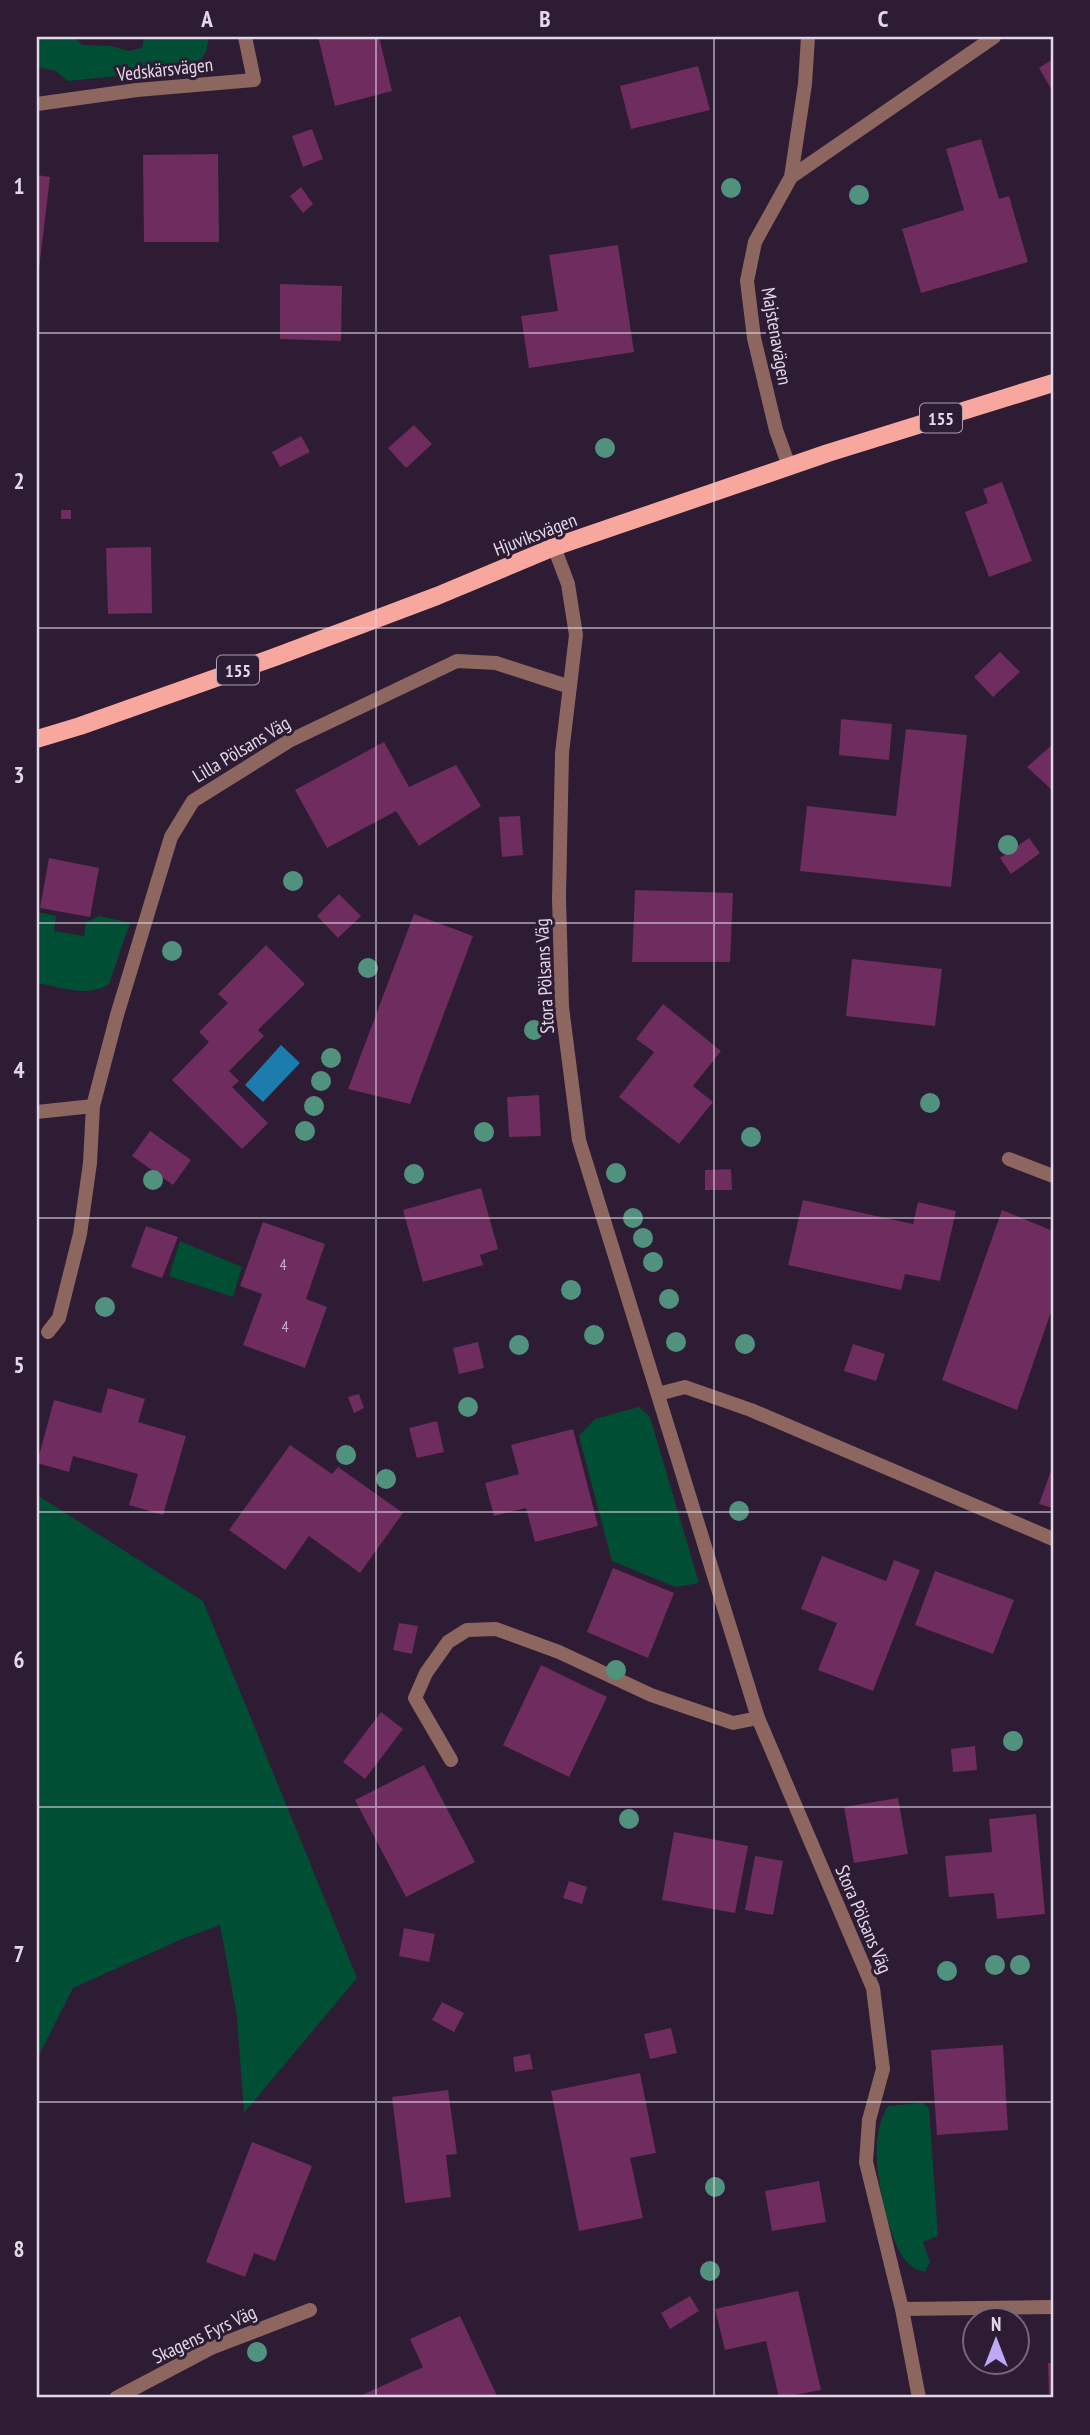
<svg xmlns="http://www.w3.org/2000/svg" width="1090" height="2435" font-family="'PT Sans Narrow',sans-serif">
  <rect width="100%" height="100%" fill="#2d1c33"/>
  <!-- green -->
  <path fill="#004f34" d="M48,37H74L82,45L111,46L129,51L142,48L144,37H209L206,52L195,68L68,81L56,71L37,67V38Z
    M37,912L56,916L54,931L84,936L86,922L100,916L130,923L109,984C89,998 60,987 37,983Z
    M180,1241L242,1267L233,1297L169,1276Z
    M639,1407L650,1417L699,1583L676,1587L612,1561L579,1436L595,1419Z
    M37,1495L203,1601L357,1978L244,2113L237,2016L220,1925L182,1939L73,1988L37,2059Z
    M923,2103L929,2108L938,2236L923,2242L930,2262L925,2272C917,2270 912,2268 907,2262C888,2242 874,2170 877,2142C878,2130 882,2116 888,2106Z"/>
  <!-- water -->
  <path fill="#1d7cae" d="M281,1045L300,1063L263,1102L245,1085Z"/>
  <!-- building -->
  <path fill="#6e2c5f" d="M318,37H379L392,91L335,106Z
    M1053,59V92L1039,68Z
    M698,66L710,110L631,129L620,86Z
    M312,129L323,159L303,167L292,136Z
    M981,139L999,199L1009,196L1028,262L921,293L902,229L964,210L946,149Z
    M218,154L219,242H144L143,155Z
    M37,175L50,177L38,277H37Z
    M301,187L313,204L303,213L290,196Z
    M618,245L634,352L529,368L521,316L558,311L549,255Z
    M280,284L342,286L341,341L280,339Z
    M414,425L432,444L406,468L388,448Z
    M301,436L310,452L280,467L272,452Z
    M1002,482L1032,561L989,577L965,512L988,503L983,489Z
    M61,510H71V519H61Z
    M151,547L152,613L108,614L106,548Z
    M1000,652L1020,672L993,697L974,677Z
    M841,719L892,724L889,760L839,755Z
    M906,729L967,735L951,887L800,871L807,806L896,816Z
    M384,742L409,787L456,765L481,806L419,846L396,811L327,848L295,790Z
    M1053,744V791L1027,767Z
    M520,816L523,855L502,857L499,817Z
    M1029,838L1040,853L1011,874L1000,858Z
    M49,858L99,868L90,917L40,908Z
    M635,890L733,893L730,962H632Z
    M339,894L361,916L338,938L317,916Z
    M414,914L473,936L410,1104L348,1089Z
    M266,945L305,984L258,1030L264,1036L229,1071L239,1081L232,1087L268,1123L242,1149L172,1080L209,1042L199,1032L228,1003L218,994Z
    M852,959L942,969L935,1026L846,1016Z
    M663,1004L721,1051L693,1086L713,1102L679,1144L619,1097L654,1052L636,1039Z
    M539,1095L541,1136L509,1137L507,1097Z
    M150,1131L191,1160L173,1185L132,1156Z
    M731,1169L732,1190H705V1170Z
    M481,1188L498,1249L480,1255L483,1265L423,1282L403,1210Z
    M803,1200L913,1224L918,1202L956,1211L940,1281L905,1274L901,1290L788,1265Z
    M1002,1210L1053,1231V1306L1017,1410L942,1380Z
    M263,1222L325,1244L306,1299L327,1307L305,1368L243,1345L262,1294L240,1286Z
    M146,1226L178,1237L162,1278L131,1267Z
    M478,1342L484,1368L459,1374L453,1348Z
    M853,1344L885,1354L876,1381L844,1371Z
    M108,1388L145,1399L138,1422L186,1436L163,1515L129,1505L138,1474L73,1456L69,1472L37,1463L54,1400L101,1413Z
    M359,1394L364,1408L354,1413L348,1397Z
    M437,1421L444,1452L417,1458L409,1428Z
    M573,1429L598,1526L535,1542L526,1508L494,1516L485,1483L519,1474L511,1445Z
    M290,1445L332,1474L338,1467L403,1513L360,1573L309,1536L285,1570L229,1530Z
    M1053,1465V1508L1039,1504Z
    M822,1556L886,1581L894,1560L920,1570L873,1691L818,1670L837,1623L801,1609Z
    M613,1568L674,1593L648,1658L587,1632Z
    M935,1571L1014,1600L993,1654L915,1625Z
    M399,1623L418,1626L412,1654L393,1650Z
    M541,1665L607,1697L569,1777L503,1745Z
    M381,1712L403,1729L365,1779L343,1762Z
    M975,1746L977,1770L953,1772L951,1749Z
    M424,1765L475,1862L406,1897L355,1800Z
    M898,1798L908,1854L854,1863L844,1807Z
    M1036,1814L1045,1914L997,1919L994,1893L949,1897L945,1856L992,1852L989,1819Z
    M674,1832L748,1846L735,1913L662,1900Z
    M755,1856L783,1861L773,1915L745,1910Z
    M569,1881L587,1887L582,1904L563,1898Z
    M404,1928L435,1934L429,1962L399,1956Z
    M442,2002L464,2013L454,2032L432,2020Z
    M671,2028L677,2053L650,2059L644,2034Z
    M1003,2045L1008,2130L937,2135L931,2050Z
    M530,2054L533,2069L515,2072L513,2057Z
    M640,2073L656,2153L630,2158L643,2218L579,2231L551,2091Z
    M448,2090L457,2154L446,2155L451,2197L405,2203L392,2097Z
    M252,2142L312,2166L275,2261L254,2253L245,2277L206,2262Z
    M819,2181L826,2222L772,2231L765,2191Z
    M798,2291L821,2390L779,2398L766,2341L725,2350L715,2309Z
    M690,2296L699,2311L670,2329L661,2313Z
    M460,2316L498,2398H356L423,2367L410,2339Z
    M1048,2363H1053V2398H1049Z"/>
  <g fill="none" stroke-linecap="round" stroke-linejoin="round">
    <!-- service -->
    <path stroke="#8d6660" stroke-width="14" d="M451,1760L415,1698L426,1673L448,1642L467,1630L496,1629L559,1652L651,1695L733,1723L758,1718"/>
    <!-- minor -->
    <path stroke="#8d6660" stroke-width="14" d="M37,104L137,90L254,80L245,37
      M791,177L805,84L808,37
      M789,466L776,430L754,338L747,281L755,242L791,177L994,37
      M554,547L568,584L576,635L562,753L559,898L562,1007L579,1140L758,1718L873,1988L883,2069L869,2120L866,2162L902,2309L919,2398
      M37,1112L93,1106
      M1009,1159L1053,1176
      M48,1332L59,1318L80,1234L90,1163L93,1106L117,1015L171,837L193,801L289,741L457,661L496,663L570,687
      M658,1394L685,1387L751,1410L1053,1539
      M902,2309L1053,2307
      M116,2398L211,2348L310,2310"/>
    <!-- primary -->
    <path stroke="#f7a79d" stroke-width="18" d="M37,739L80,726L275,657L437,596L554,547L828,453L1053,383"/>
  </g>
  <!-- trees -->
  <g fill="#50927d">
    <circle cx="731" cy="188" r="10"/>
    <circle cx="859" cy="195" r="10"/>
    <circle cx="605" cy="448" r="10"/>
    <circle cx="1008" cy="845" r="10"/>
    <circle cx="293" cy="881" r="10"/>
    <circle cx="172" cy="951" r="10"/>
    <circle cx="368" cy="968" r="10"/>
    <circle cx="534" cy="1030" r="10"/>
    <circle cx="331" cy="1058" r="10"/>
    <circle cx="321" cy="1081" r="10"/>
    <circle cx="930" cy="1103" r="10"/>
    <circle cx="314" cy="1106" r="10"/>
    <circle cx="305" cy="1131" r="10"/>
    <circle cx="484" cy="1132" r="10"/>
    <circle cx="751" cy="1137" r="10"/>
    <circle cx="616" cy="1173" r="10"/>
    <circle cx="414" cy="1174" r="10"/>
    <circle cx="153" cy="1180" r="10"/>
    <circle cx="633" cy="1218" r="10"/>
    <circle cx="643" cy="1238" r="10"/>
    <circle cx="653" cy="1262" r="10"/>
    <circle cx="571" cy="1290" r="10"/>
    <circle cx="669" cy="1299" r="10"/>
    <circle cx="105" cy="1307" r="10"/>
    <circle cx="594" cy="1335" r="10"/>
    <circle cx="676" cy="1342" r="10"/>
    <circle cx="745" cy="1344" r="10"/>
    <circle cx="519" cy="1345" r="10"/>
    <circle cx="468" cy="1407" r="10"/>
    <circle cx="346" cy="1455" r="10"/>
    <circle cx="386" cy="1479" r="10"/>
    <circle cx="739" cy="1511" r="10"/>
    <circle cx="616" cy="1670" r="10"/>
    <circle cx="1013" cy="1741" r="10"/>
    <circle cx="629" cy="1819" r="10"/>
    <circle cx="995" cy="1965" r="10"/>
    <circle cx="1020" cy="1965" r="10"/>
    <circle cx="947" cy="1971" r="10"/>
    <circle cx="715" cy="2187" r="10"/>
    <circle cx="710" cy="2271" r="10"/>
    <circle cx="257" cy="2352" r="10"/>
  </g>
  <!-- grid -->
  <path fill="none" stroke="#e3d8e8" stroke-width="2" stroke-opacity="0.55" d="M376,37V2398M714,37V2398M37,333H1053M37,628H1053M37,923H1053M37,1218H1053M37,1512H1053M37,1807H1053M37,2102H1053"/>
  <g text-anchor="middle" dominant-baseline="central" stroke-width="6" stroke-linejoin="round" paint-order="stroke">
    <!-- number labels -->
    <g font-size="16" fill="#c6adc6">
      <text x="283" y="1264">4</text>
      <text x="285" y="1326">4</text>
    </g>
    <!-- shield labels -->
    <g fill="#2d1c33" stroke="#aca0b2" stroke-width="2">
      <rect x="920" y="403.5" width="42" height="29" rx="5"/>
      <rect x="217" y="655.5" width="42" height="29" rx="5"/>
    </g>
    <g font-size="18" font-weight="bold" fill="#e3d8e8">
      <text x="941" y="418">155</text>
      <text x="238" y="670">155</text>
    </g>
    <!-- street labels -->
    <g font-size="19" fill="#e3d8e8" stroke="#2d1c33">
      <text transform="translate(165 69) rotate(-6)">Vedskärsvägen</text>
      <text transform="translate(777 336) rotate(80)">Majstenavägen</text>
      <text transform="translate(535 534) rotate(-21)">Hjuviksvägen</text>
      <text transform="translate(241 749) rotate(-31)">Lilla Pölsans Väg</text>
      <text transform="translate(544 976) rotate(-93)">Stora Pölsans Väg</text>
      <text transform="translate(864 1919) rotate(67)">Stora Pölsans Väg</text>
      <text transform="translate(204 2334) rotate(-25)">Skagens Fyrs Väg</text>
    </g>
  </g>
  <!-- border -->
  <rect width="1090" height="2435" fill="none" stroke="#2d1c33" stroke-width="77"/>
  <!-- north arrow -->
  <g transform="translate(996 2341)"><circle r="33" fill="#2d1c33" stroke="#76677b" stroke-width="2"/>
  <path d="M0-5L12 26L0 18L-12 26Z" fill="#bda9f5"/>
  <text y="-10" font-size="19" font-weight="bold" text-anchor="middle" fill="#e3d8e8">N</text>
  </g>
  <rect x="38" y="38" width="1014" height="2358" fill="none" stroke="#e3d8e8" stroke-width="2.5"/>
  <g font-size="23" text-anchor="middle" font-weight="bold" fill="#e3d8e8">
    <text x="207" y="27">A</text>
    <text x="545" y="27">B</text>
    <text x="883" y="27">C</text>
    <text x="19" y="194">1</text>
    <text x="19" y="489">2</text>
    <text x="19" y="783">3</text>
    <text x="19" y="1078">4</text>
    <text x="19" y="1373">5</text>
    <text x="19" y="1668">6</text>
    <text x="19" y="1962">7</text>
    <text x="19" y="2257">8</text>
  </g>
</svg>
